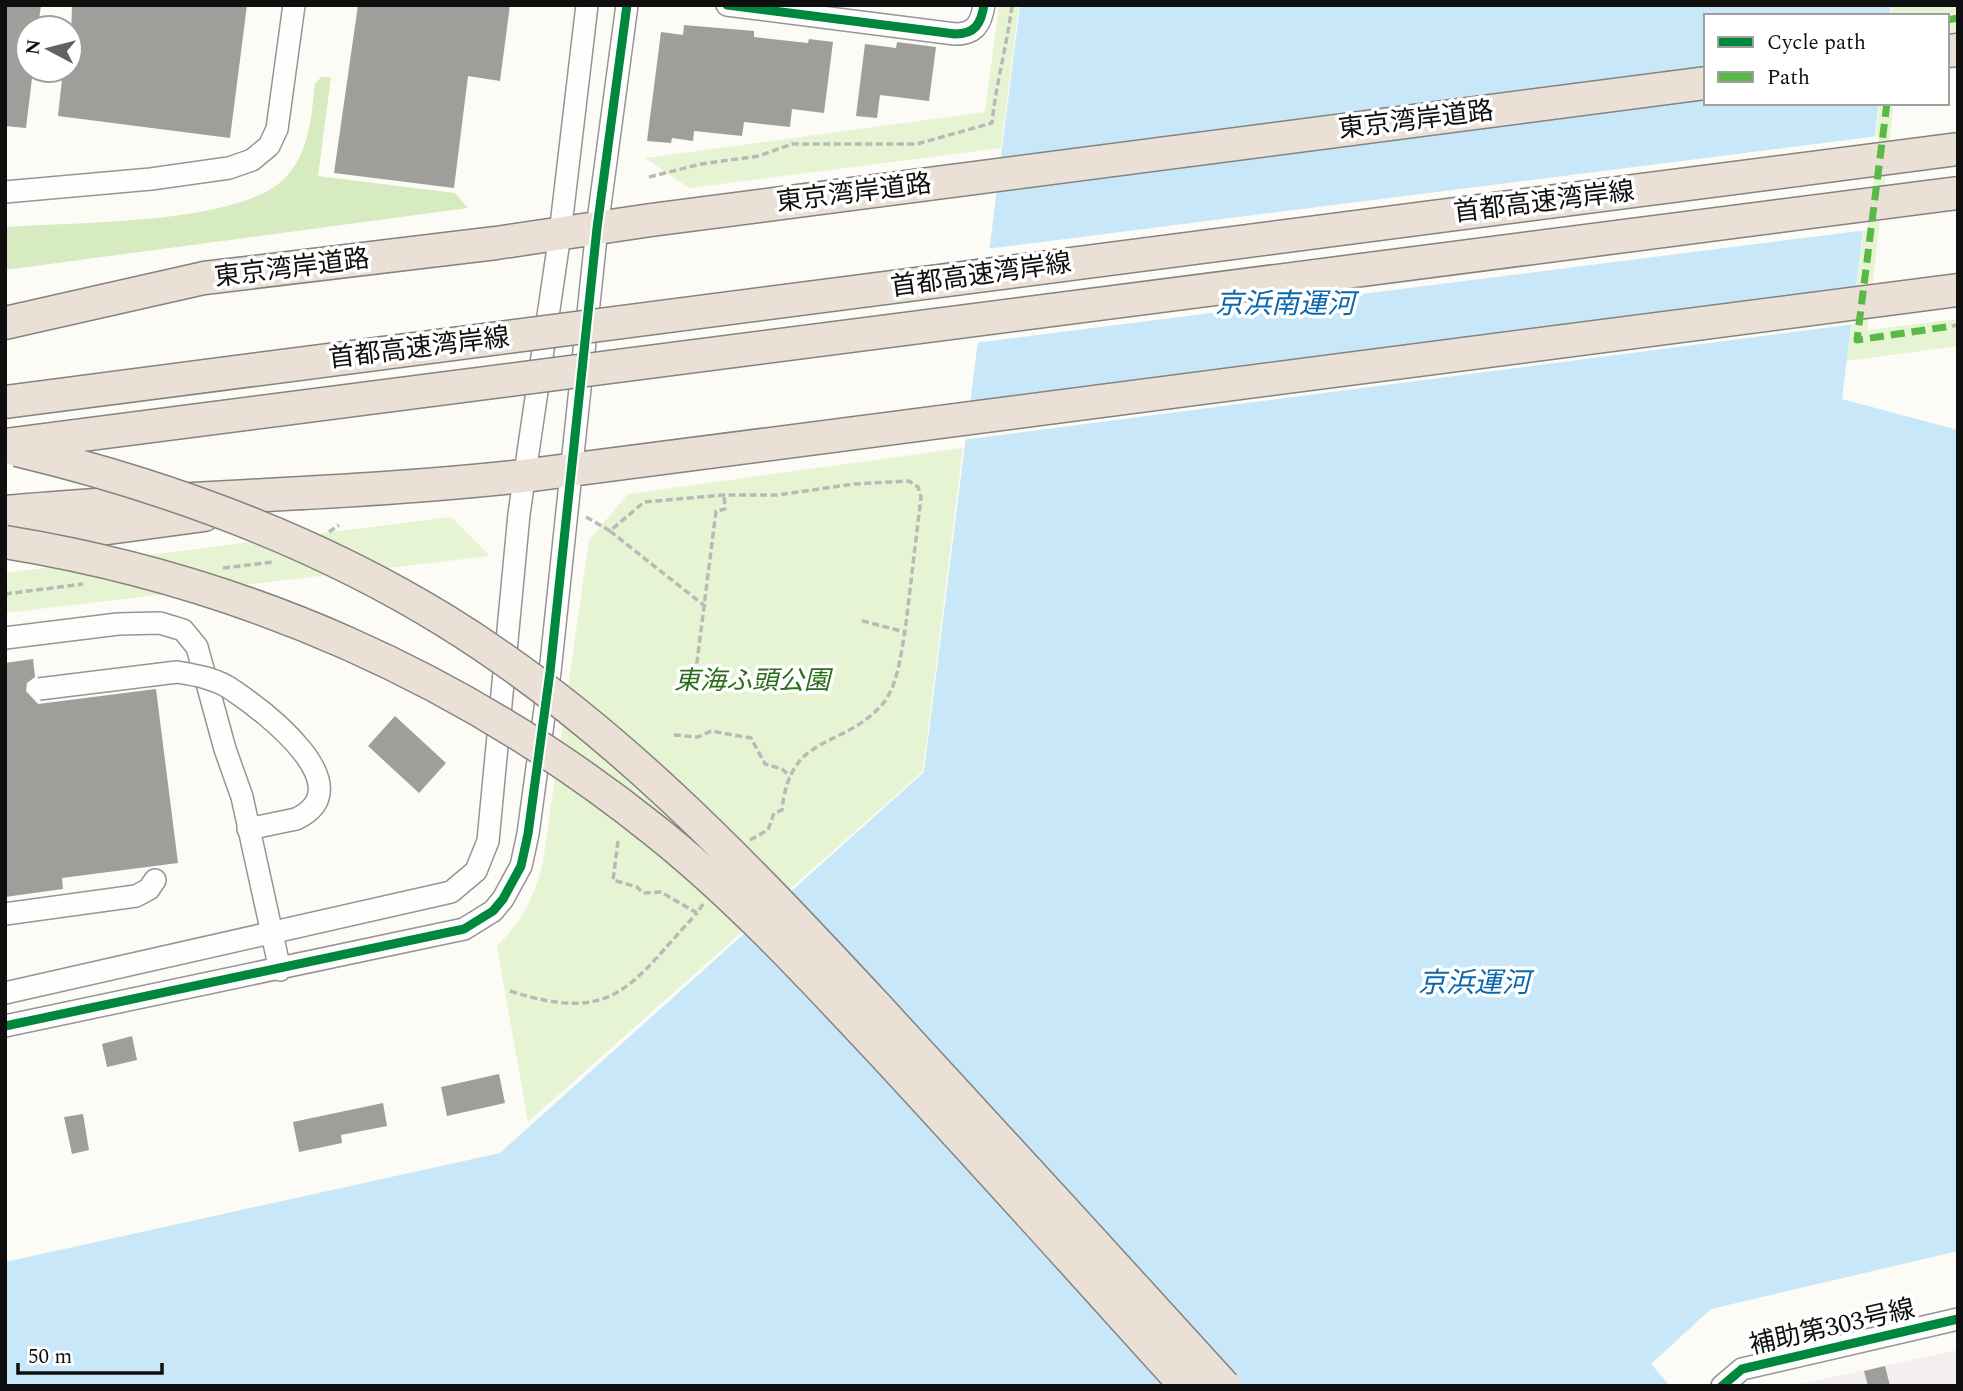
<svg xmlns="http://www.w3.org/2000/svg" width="1963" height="1391" font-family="Spectral,'Noto Sans JP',serif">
  <rect width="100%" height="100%" fill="#fcfbf5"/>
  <!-- industrial -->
  <path fill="#f4eef1" d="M1958,1350V1386H1790Z"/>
  <!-- green -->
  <path fill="#e6f4d3" d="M999,5H1019L1001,148L689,188L645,158L985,112Z
    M1892,5H1958V31L1947,32V16H1891Z
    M1880,103H1894L1867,330L1958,319V346L1847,361Z
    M963,448L923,771L528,1122L497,946C525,917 532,901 543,862L589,540L628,494Z
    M451,517L490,556L5,613V573Z"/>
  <!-- forest -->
  <path fill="#d6ecc0" d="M321,77H331L318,176L455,193L468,208L5,270V227C72,222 240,225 285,178C310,152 311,117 315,84Z"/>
  <!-- water -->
  <path fill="#c8e8f9" d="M1020,5H1891L1890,16H1706V103H1879L1842,399L1958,430V1251L1711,1309L1651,1364L1670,1386H5V1262L500,1153L924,772Z"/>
  <!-- pier -->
  <path fill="#fcfbf5" d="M1879,136L1867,230L974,343L986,249Z
    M1859,293L1855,324L962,440L966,408Z"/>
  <!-- building -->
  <path fill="#a09e9a" d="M5,5H41L38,28H28V70H33L26,128L5,126Z
    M72,5H247L230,138L58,116L63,70H70Z
    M358,5H510L500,81L468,76L454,188L334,173Z
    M684,25L754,31V37L808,43L809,39L833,42L824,113L792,109L790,127L744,122L742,136L694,131L693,141L672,138L671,143L647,141L661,32L683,35Z
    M897,42L936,47L929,101L880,95L877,118L856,116L865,44L896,48Z
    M33,659L35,677L27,683L26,691L38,704L156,689L178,863L62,878L63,889L5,897V663Z
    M395,716L446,763L419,793L368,746Z
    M132,1036L137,1060L107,1067L102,1044Z
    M499,1074L505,1103L447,1116L441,1087Z
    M383,1103L387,1126L341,1135L342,1143L299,1152L293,1122Z
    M83,1114L89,1150L72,1154L64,1117Z
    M1885,1366L1890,1386H1868L1864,1371Z"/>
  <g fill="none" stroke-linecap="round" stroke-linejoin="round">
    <defs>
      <path id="minor" d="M727,5L955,34C975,34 981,24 984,5
        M5,192L151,179L229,168L252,160L269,146L277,129L294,5
        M5,638L118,624L160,623L183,630L197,647L225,749L242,797L280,970
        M248,829L296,819
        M5,914L136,896L149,889L155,880
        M5,993L451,892L476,871L488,841L519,514L560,234L587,5
        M5,1026L464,929L493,911L503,899L521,866L528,834L550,672L597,228L627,5
        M1722,1386L1742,1369L1958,1319"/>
      <path id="highway" d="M1947,51L1958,50
        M5,323L204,278L496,243L651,220L1706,83
        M5,512C178,496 351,495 523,476L1958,290
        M12,541L204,515"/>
    </defs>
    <!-- minor casing -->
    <use href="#minor" stroke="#969593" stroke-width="24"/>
    <!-- highway casing -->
    <use href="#highway" stroke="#838380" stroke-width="35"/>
    <!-- path -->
    <path stroke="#b9b9b8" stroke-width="3.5" stroke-dasharray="7 3.5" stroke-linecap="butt" d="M649,177L701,164L759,156L792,144H917L992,123C996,83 1007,46 1012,5
      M1952,326L1958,325
      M586,517L610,531
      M329,532L339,525
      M223,568L274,562
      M5,594L83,584
      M706,607L610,531L644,502L724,495H777L854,484L909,481L918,487L921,497L905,632
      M682,674L696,670L716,511L725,509L724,495
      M674,735L698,737L711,731L751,738L765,764L782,769L790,776
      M750,840L768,830L774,813L782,810C790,733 839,750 880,707C898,688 900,657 905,632L859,620
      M618,841L613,880L637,887L643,893L661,892L697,913L703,904
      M510,991C616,1025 630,985 697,913"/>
    <!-- minor -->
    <use href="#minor" stroke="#fffefe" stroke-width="21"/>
    <!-- highway -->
    <use href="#highway" stroke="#ebe0d6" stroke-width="32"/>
    <defs>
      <path id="minor-bridge" d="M39,689L177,672C196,675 218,679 234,691C265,712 364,787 296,819"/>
      <path id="highway-bridge" d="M5,402L1958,149
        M5,445L1958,193
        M17,450C167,486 312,539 444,620C610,722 743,863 875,1005C992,1131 1108,1259 1224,1386
        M5,542C245,581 464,678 654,830C741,899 818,984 894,1065C992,1171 1089,1279 1186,1386"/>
    </defs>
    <!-- minor-bridge casing -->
    <use href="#minor-bridge" stroke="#969593" stroke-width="24" stroke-linecap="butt"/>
    <!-- highway-bridge casing -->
    <use href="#highway-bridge" stroke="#838380" stroke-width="35" stroke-linecap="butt"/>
    <!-- minor-bridge -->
    <use href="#minor-bridge" stroke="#fffefe" stroke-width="21"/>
    <!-- highway-bridge -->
    <use href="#highway-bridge" stroke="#ebe0d6" stroke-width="32"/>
    <!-- quiet -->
    <path stroke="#58b947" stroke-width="7" stroke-dasharray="14 7" stroke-linecap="butt" d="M1947,20L1958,18
      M1887,103L1857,340L1952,326"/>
    <defs>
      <path id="cycleway" d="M727,5L955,34C975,34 981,24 984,5
        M5,1026L464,929L493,911L503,899L521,866L528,834L550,672L597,228L627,5
        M1722,1386L1742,1369L1958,1319"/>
    </defs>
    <!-- cycleway casing -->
    <use href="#cycleway" stroke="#fff" stroke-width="13"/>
    <!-- cycleway -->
    <use href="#cycleway" stroke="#00873e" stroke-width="9"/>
  </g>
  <g text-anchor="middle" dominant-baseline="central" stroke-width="7" stroke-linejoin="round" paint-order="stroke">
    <!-- street labels -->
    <g font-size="26" fill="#0f0f0f" stroke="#fff">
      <text transform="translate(1416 120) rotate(-7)">東京湾岸道路</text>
      <text transform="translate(854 193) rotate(-7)">東京湾岸道路</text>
      <text transform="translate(1544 202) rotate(-7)">首都高速湾岸線</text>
      <text transform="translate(292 268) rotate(-7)">東京湾岸道路</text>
      <text transform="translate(981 275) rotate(-8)">首都高速湾岸線</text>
      <text transform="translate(419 348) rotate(-7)">首都高速湾岸線</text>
      <text transform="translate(1832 1327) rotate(-13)">補助第303号線</text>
    </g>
    <!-- park labels -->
    <g font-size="26" font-style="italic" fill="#2b6e19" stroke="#fff">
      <text x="752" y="681">東海ふ頭公園</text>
    </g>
    <!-- water labels -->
    <g font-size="28" font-style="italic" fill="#0c68ae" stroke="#fff">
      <text x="1285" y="304">京浜南運河</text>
      <text x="1474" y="983">京浜運河</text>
    </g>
  </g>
  <!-- border -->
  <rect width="1963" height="1391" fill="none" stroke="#0f0f0f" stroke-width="14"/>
  <!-- legend -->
  <rect x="1704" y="14" width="245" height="91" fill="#ffffff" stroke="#9f9f9f" stroke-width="2"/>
  <rect x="1718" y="37" width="35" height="10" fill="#00873e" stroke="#9f9f9f" stroke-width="2"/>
  <text x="1767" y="49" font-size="21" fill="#0f0f0f">Cycle path</text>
  <rect x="1718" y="72" width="35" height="10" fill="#58b947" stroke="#9f9f9f" stroke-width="2"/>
  <text x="1767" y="84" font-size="21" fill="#0f0f0f">Path</text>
  <!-- north arrow -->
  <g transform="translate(49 49) rotate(277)"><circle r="33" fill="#ffffff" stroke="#9f9f9f" stroke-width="2"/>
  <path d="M0-5L12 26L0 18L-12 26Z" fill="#626260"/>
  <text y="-10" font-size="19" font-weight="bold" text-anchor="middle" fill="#0f0f0f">N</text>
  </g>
  <!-- scale -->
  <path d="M18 1363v10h144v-10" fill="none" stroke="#0f0f0f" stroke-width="3.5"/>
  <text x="28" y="1363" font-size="21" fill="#0f0f0f" stroke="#ffffff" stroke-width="5" paint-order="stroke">50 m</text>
</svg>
